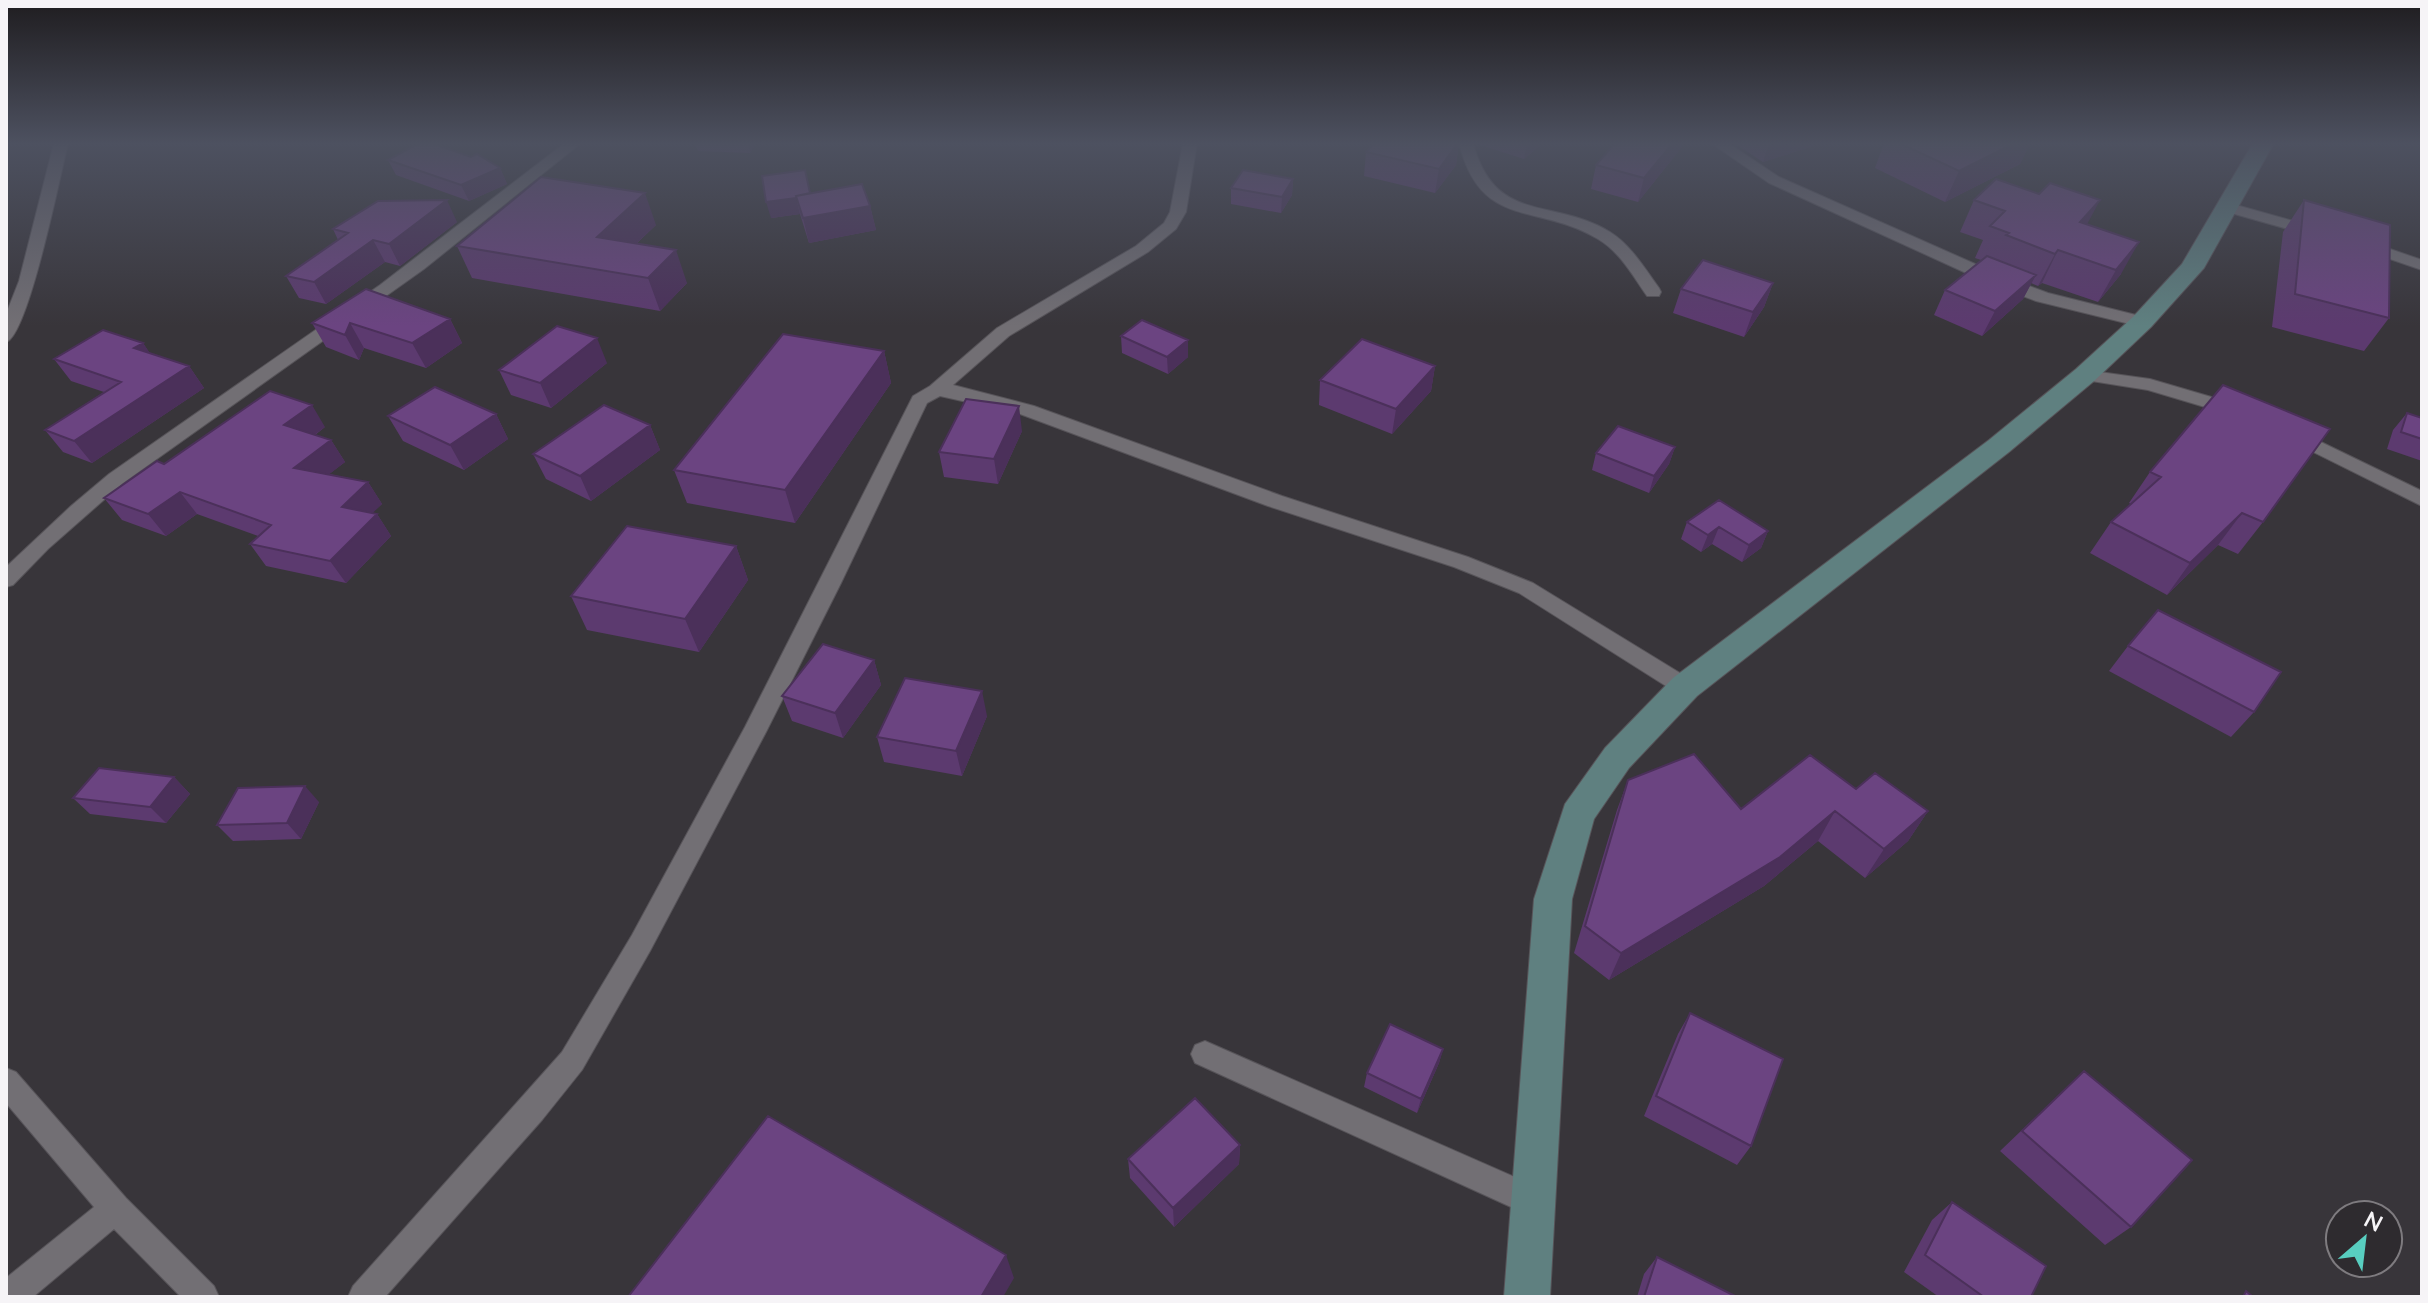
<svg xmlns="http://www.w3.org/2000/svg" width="2428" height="1303" font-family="Lato,sans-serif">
  <rect width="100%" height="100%" fill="#38353a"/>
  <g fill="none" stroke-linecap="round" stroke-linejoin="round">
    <defs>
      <path id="street" d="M54,143H68C61,172 28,337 6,342V314L19,281Z
        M565,143H581L424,269L123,483L48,549L13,585L6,587V567L71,506L109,474L380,285Z
        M1183,143H1197L1186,212L1176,229L1148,252L1009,336L953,385L1034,406L1282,496L1468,557L1533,583L1693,681L1696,687L1693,693L1685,696L1677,693L1519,593L1454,567L1268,506L1020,414L940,396L927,403L841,583L766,732L650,951L582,1070L542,1120L385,1297H348L353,1286L562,1052L632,935L745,727L913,396L930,386L997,328L1136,246L1164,223L1170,212Z
        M1459,143H1473C1495,225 1552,197 1610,232C1631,245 1645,269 1659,288L1661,292L1659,296H1647C1633,276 1620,252 1598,239C1537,202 1481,231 1459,143Z
        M1711,143H1728L1779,177L2000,275L2048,293L2148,318L2151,322L2142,327L2036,301L1988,283L1769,183Z
        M2229,203L2322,229L2324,232L2316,237L2224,211L2221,208Z
        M2361,239L2422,260V270L2355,247L2353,244Z
        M2085,370L2150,379L2242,406L2244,410L2235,416L2148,390L2079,379L2076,375L2079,371Z
        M2292,428L2422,491V506L2285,438L2283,434L2285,430Z
        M1205,1041L1544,1190L1548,1201L1544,1212L1533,1216L1522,1212L1195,1063L1191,1054L1195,1045Z
        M6,1068L16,1072L126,1198L214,1286L219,1297H181L114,1229L33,1297H6V1278L94,1207L6,1103Z"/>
      <path id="secondary" d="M2253,143H2274L2204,268L2151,327L2094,381L2009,452L1697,696L1629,768L1594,819L1572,899L1550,1297H1504L1534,899L1565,804L1605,748L1673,678L1989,440L2076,369L2133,317L2182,264Z"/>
    </defs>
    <!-- street casing -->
    <use href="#street" stroke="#575459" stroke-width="2"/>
    <!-- secondary casing -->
    <use href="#secondary" stroke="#575459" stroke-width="2"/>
    <!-- street -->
    <use href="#street" fill="#726f74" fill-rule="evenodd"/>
    <!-- secondary -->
    <use href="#secondary" fill="#5f8080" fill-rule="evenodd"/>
  </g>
  <!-- wall -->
  <path fill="#5c3a6f" d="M695,143H756L750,153L698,151Z
    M1374,143H1459L1456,165L1435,193L1364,176L1366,152Z
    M1480,143H1543L1524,159L1480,145Z
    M1615,143H1685L1638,202L1591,189L1596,165Z
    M1734,143H1814L1813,146L1763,162Z
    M1884,143H2030L2020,164L1945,202L1875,168Z
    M388,160L500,168L507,184L469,201L396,175Z
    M1293,179L1292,195L1281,213L1231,204V188Z
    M810,193L870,206L876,230L809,243L800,214L771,218Z
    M1974,200L2087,224L2121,274L2098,302L2042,283L2038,286L2031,283L2023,299L1982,336L1934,315L1945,290L1981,260L1975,258L1983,240L1960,232Z
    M2304,200L2389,318L2364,351L2272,327L2283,232Z
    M457,222L400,266L385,262L326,304L299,298L286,276L338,240L333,229Z
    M656,225L636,244L687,283L660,311L472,278L457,246Z
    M1773,283L1764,307L1744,337L1673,313L1681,289Z
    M450,319L462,343L426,368L364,348L359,360L326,347L312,323Z
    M1121,336L1188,340V357L1168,374L1122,353Z
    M143,343L150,354L189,366L204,388L92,463L63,452L45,430L104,392L71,381L54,359Z
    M884,351L891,383L795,523L687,503L674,470Z
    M607,363L551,408L511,395L499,370Z
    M1435,366L1431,391L1392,434L1319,405L1320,380Z
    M2407,413L2422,418V461L2387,449L2393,430Z
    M496,414L508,439L464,470L403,441L388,416Z
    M650,425L660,450L591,501L546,479L533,454Z
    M325,427L315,435L331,440L345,462L329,474L368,482L382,504L372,513L377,514L391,536L346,583L266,566L250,544L258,536L197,514L166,536L122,520L104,498L164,464Z
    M1022,431L998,484L944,477L939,452Z
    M1675,447L1669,464L1649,493L1592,470L1596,453Z
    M2150,472L2263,522L2238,554L2218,545L2167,595L2090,553L2111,522L2131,504L2129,503Z
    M1687,522L1768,531L1761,548L1742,562L1712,544L1701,552L1681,539Z
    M736,546L748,580L699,652L587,630L571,596Z
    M2128,646L2254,712L2231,737L2109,671Z
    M874,660L881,685L843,738L792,721L782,696Z
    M987,716L962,776L884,762L877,737Z
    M174,777L190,794L166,823L90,814L73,798Z
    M1628,780L1741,809L1856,789L1928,811L1908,841L1865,878L1818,841L1764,886L1609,980L1574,953L1617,810Z
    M319,802L301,839L233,841L217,825Z
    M1690,1013L1751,1146L1737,1165L1644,1116L1678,1034Z
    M1443,1049L1439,1063L1417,1113L1364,1087L1367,1073Z
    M2084,1071L2131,1227L2105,1245L2000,1151Z
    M1240,1145L1239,1164L1174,1227L1130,1178L1128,1159Z
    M1952,1202L2031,1297H1939L1904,1272L1932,1220Z
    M1657,1257L1737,1297H1637L1644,1274Z"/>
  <!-- shaded-wall -->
  <path fill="#4b305a" d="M748,143H756L750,153Z
    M1458,143H1459L1456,165L1435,193L1439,169Z
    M1527,143H1543L1524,159Z
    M1673,143H1685L1638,202L1644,178Z
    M1769,143H1814L1813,146L1763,162Z
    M2015,143H2030L2020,164L1945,202L1959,171Z
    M500,168L507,184L469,201L461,185Z
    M1293,179L1292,195L1281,213L1282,197Z
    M645,193L656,225L609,269L597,237Z
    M796,198L800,214L771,218L766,202Z
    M447,200L457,222L400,266L389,244Z
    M2100,200L2083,232L2063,254L2080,222Z
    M870,206L876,230L809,243L803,218Z
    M373,240L385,262L326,304L314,282Z
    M2139,242L2121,274L2098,302L2116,270Z
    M676,250L687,283L660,311L648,278Z
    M2058,250L2042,283L2038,286L2055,254Z
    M2036,275L2023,299L1982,336L1995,311Z
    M1773,283L1764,307L1744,337L1753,312Z
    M450,319L462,343L426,368L412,343Z
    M350,323L364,348L359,360L345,335Z
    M597,338L607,363L551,408L540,383Z
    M1188,340V357L1168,374L1167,357Z
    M143,343L158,365L134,348Z
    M884,351L891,383L795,523L785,490Z
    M189,366L204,388L92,463L74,441Z
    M1435,366L1431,391L1392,434L1396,409Z
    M312,405L325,427L298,447L284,425Z
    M1019,406L1022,431L998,484L994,459Z
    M496,414L508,439L464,470L450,445Z
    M650,425L660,450L591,501L580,476Z
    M331,440L345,462L309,490L294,468Z
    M1675,447L1669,464L1649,493L1654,476Z
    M368,482L382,504L356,529L342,507Z
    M180,492L197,514L166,536L148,514Z
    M2242,513L2218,545L2167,595L2190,563Z
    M377,514L391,536L346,583L330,561Z
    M1719,527L1712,544L1701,552L1708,535Z
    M1768,531L1761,548L1742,562L1749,545Z
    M736,546L748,580L699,652L685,619Z
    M874,660L881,685L843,738L835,713Z
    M982,691L987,716L962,776L956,751Z
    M174,777L190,794L166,823L150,807Z
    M305,786L319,802L301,839L287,823Z
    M1835,811L1818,841L1764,886L1609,980L1621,953Z
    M1928,811L1908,841L1865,878L1884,849Z
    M1443,1049L1439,1063L1417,1113L1421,1099Z
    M1240,1145L1239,1164L1174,1227L1173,1208Z
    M1006,1255L1014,1278L1003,1297H981Z"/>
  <!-- building -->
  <path fill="#6b4481" stroke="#4b305a" stroke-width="2" d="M419,143H431L471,157L477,154L500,168L461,185L388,160Z
    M1374,143H1458L1439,169L1366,152Z
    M1615,143H1673L1644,178L1596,165Z
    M1899,143H2015L1959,171Z
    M805,170L810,193L796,196V198L766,202L762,176Z
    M1243,170L1293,179L1282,197L1231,188Z
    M541,177L645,193L597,237L676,250L648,278L457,246Z
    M1996,179L2039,194L2050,183L2100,200L2080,222L2139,242L2116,270L2058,250L2055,254L2006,235L2009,233L1990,226L2005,211L1974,200Z
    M862,184L870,206L803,218L796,196Z
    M447,200L389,244L373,240L314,282L286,276L348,233L333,229L378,201Z
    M2304,200L2390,225L2389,318L2295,294Z
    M1987,256L2036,275L1995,311L1945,290Z
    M1703,260L1773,283L1753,312L1681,289Z
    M366,289L450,319L412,343L350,323L345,335L312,323Z
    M1142,320L1188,340L1167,357L1121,336Z
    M557,326L597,338L540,383L499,370Z
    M103,330L143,343L134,348L189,366L74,441L45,430L121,382L54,359Z
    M783,334L884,351L785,490L674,470Z
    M1362,339L1435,366L1396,409L1320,380Z
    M2223,385L2330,429L2263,522L2242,513L2190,563L2111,522L2161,477L2150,472Z
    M435,387L496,414L450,445L388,416Z
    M270,391L312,405L284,425L331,440L294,468L368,482L342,507L377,514L330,561L250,544L271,525L180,492L148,514L104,498L157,461L164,464Z
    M966,399L1019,406L994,459L939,452Z
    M604,405L650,425L580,476L533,454Z
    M2407,413L2422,418V439L2401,432Z
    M1618,426L1675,447L1654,476L1596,453Z
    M1719,500L1768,531L1749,545L1719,527L1708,535L1687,522Z
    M627,526L736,546L685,619L571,596Z
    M2158,610L2281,672L2254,712L2128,646Z
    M823,644L874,660L835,713L782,696Z
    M905,678L982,691L956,751L877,737Z
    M1694,754L1741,809L1810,755L1856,789L1875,773L1928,811L1884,849L1835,811L1780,857L1621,953L1585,926L1628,780Z
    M99,768L174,777L150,807L73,798Z
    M305,786L287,823L217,825L238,788Z
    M1690,1013L1783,1059L1751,1146L1656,1096Z
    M1390,1024L1443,1049L1421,1099L1367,1073Z
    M2084,1071L2192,1160L2131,1227L2022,1131Z
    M1195,1098L1240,1145L1173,1208L1128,1159Z
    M768,1116L1006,1255L981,1297H628Z
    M1952,1202L2046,1266L2031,1297H1984L1925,1255Z
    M1657,1257L1737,1297H1644Z
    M2246,1291L2253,1297H2243Z"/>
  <!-- sky -->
  <linearGradient id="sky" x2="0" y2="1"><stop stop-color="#1f1d20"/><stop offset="0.44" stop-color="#4d5160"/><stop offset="1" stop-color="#4d5160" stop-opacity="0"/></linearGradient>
  <rect width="2428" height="326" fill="url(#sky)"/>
  <!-- border -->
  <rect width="2428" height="1303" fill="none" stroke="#f6f4f7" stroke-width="16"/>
  <!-- north arrow -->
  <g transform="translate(2364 1239) rotate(28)"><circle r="38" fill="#2e2b2f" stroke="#7e7b7f" stroke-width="2"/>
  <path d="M0-6L14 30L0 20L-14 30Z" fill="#58cec0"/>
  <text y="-12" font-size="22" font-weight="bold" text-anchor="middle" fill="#f6f4f7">N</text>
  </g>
</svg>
